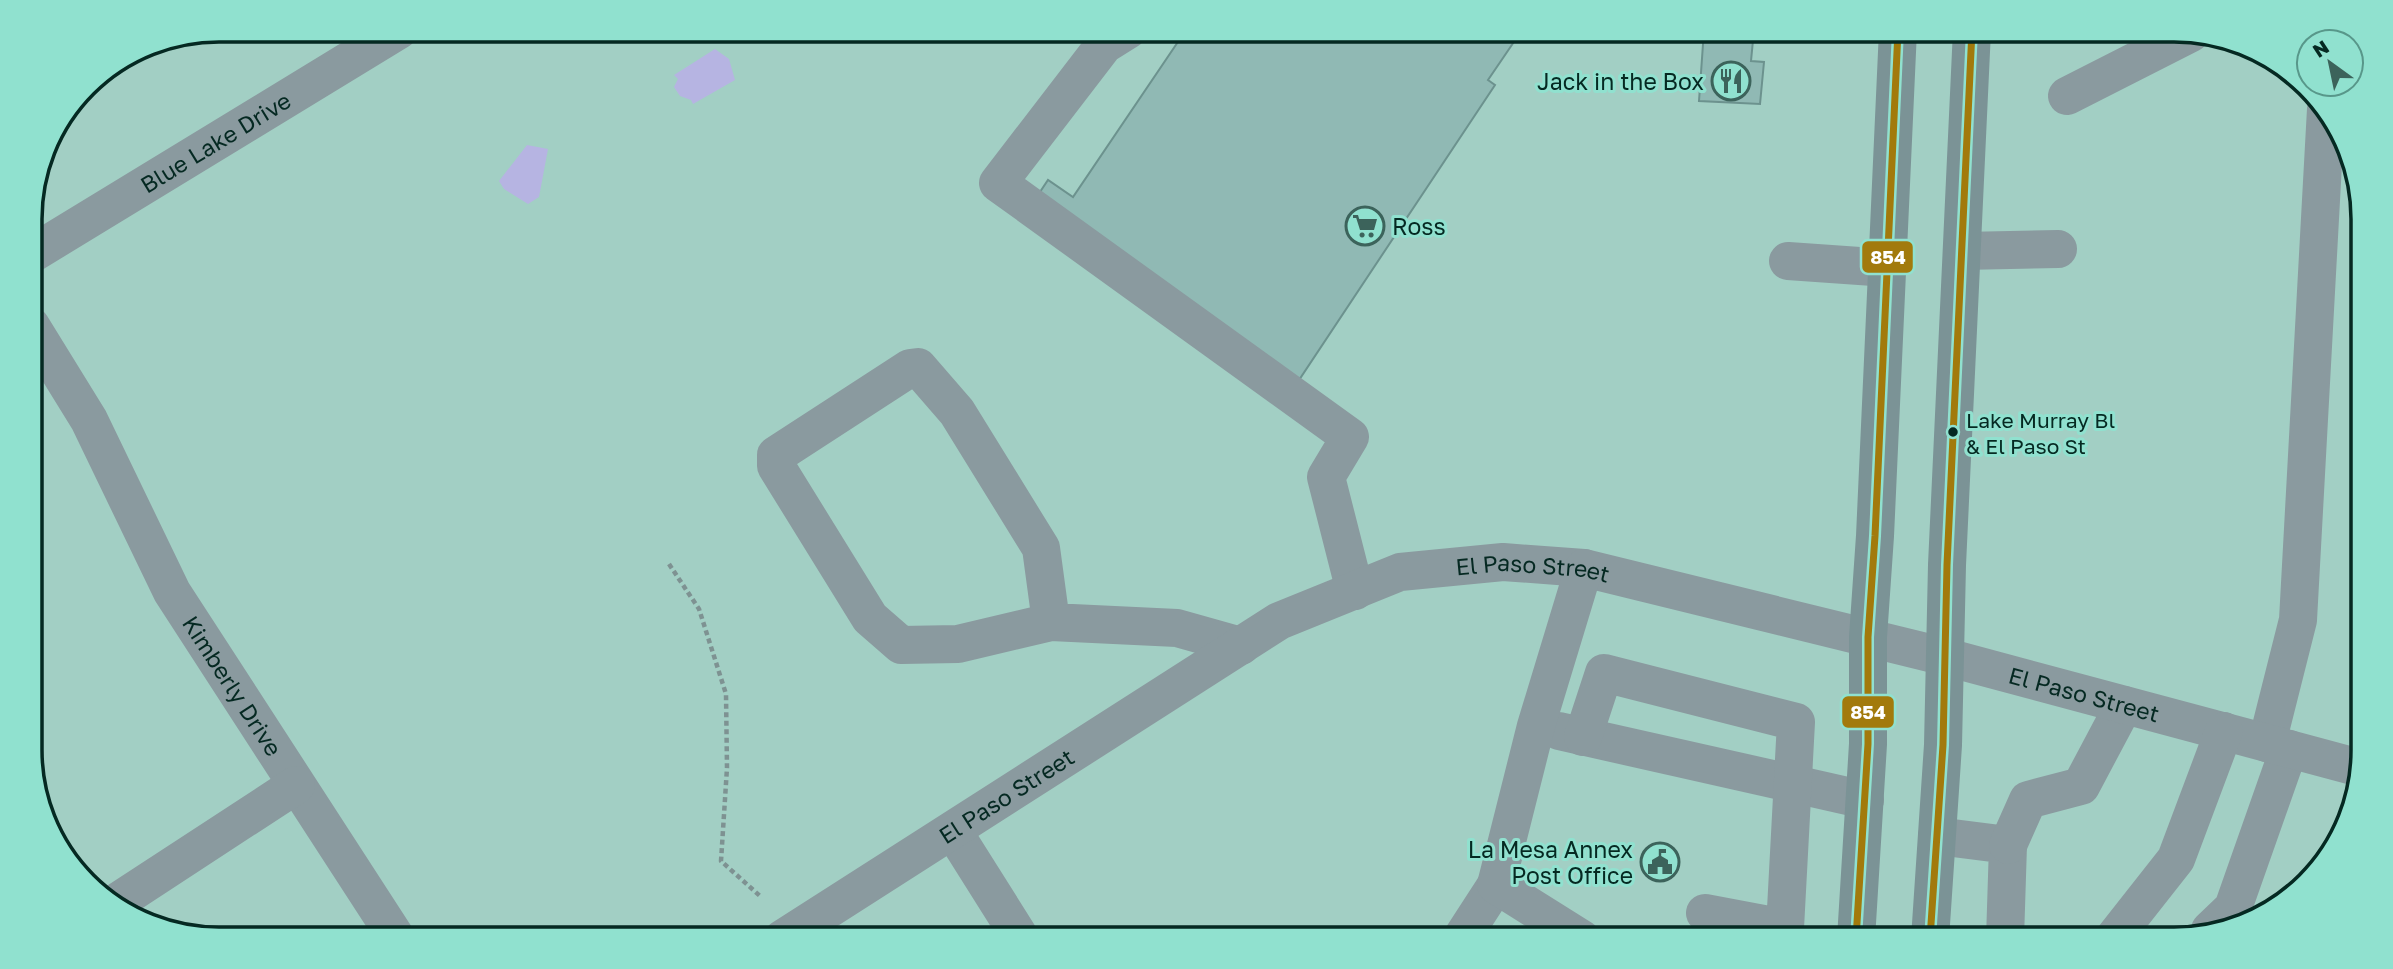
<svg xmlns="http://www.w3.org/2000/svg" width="2393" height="969" font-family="'Golos Text',sans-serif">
  <rect width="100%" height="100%" fill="#a2cfc4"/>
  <!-- water -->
  <path fill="#b6b4e2" d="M715,49L729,59L735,80L693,104L691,100L680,96L674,87L678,79L674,75Z
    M527,145L548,149L539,197L528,204L504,189L499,181Z"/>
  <!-- building -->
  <path fill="#90b9b4" stroke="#6c928e" stroke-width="2" d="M1186,30H1522L1488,80L1495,85L1299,380L1034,201L1048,180L1073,197Z
    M1704,30H1754L1751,61L1764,62L1760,104L1699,101Z"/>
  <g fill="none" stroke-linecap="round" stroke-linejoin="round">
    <!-- path -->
    <path stroke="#7e9292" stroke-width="4.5" stroke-dasharray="5 3.5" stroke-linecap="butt" d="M669,564L699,609L726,694L727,768L721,861L760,896"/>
    <!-- minor -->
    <g stroke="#8a9a9f" stroke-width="38">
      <path d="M1128,30L1104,45L998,183L1350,437L1326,477L1355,591"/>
      <path d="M2067,96L2191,33"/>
      <path d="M1962,251L2058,249"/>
      <path id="s1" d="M30,255L399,30"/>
      <path d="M1788,261L1888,268"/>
      <path id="s2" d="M31,326L89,420L172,592L397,939"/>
      <path d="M1051,622L1041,548L957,412L918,367L910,368L776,455V466L870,618L901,645L958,644L1051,622L1177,628L1241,646"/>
      <path d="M1559,731L1865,800"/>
      <path d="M1583,737L1604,673L1796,722L1785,928L1705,913"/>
      <path d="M2267,743L2298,620L2326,109"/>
      <path d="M953,831L1021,939"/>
      <path d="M1937,836L2008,845L2005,939"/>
      <path d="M2008,845L2028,800L2081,786L2124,705"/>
      <path d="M117,902L296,785"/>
      <path d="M2210,930L2233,908L2289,749"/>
      <path id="s3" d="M782,939L1279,621L1400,572L1503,562L1584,568L1946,657L2360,768"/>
      <path d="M1461,939L1496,885"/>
      <path d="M1582,939L1496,885L1536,726L1584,568"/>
      <path d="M2113,939L2176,859L2224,731"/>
    </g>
    <!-- major -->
    <path stroke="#7b9396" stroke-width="38" d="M1856,939L1868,744V637L1875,536L1898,30
      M1930,939L1943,745L1947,565L1972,30"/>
    <defs>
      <path id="bus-1" d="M1856,939L1868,744V637L1875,536L1898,30
        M1930,939L1943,745L1947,565L1972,30"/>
    </defs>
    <!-- bus-1 casing -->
    <use href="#bus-1" stroke="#90e1cf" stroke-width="12"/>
    <!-- bus-1 -->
    <use href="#bus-1" stroke="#a27a0c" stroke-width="7"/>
  </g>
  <!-- icons -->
  <defs>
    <symbol id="restaurant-ring" viewBox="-11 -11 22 22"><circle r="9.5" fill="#90e1cf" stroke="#3c635b" stroke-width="1.5"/><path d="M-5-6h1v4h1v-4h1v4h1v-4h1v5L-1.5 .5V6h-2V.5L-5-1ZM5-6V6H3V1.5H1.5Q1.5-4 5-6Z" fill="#3c635b"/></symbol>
    <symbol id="supermarket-ring" viewBox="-11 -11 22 22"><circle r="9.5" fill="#90e1cf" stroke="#3c635b" stroke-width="1.5"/><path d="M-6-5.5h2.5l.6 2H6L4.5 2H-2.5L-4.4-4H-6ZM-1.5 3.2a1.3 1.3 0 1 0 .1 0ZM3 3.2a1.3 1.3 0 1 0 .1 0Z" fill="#3c635b"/></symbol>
    <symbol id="civic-ring" viewBox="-11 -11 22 22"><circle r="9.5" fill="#90e1cf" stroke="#3c635b" stroke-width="1.5"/><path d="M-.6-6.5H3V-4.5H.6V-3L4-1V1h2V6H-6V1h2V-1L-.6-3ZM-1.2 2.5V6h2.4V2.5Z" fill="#3c635b"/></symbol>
  </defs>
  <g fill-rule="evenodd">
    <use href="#restaurant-ring" x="1709" y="59" width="44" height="44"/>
    <use href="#supermarket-ring" x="1343" y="204" width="44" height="44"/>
    <use href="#civic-ring" x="1638" y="840" width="44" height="44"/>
  </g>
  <!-- markers -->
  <circle fill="#052922" stroke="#90e1cf" stroke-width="2.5" cx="1953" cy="432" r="6"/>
  <g text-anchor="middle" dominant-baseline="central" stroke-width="6" stroke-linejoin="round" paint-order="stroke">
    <!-- bus labels -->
    <g font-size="21" fill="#052922" stroke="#90e1cf" text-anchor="start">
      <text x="1966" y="420">Lake Murray Bl<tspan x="1966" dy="26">&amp; El Paso St</tspan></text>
    </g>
    <!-- poi labels -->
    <g font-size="23" fill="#052922" stroke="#90e1cf" text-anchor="end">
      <text x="1704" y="81">Jack in the Box</text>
      <text x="1392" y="226" text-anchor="start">Ross</text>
      <text x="1633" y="849">La Mesa Annex<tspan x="1633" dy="26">Post Office</tspan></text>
    </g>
    <!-- street labels -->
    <g font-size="23" fill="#052922" stroke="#90e1cf">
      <text stroke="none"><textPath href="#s1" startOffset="217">Blue Lake Drive</textPath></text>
      <text stroke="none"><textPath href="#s3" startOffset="854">El Paso Street</textPath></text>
      <text stroke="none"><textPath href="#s2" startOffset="413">Kimberly Drive</textPath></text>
      <text stroke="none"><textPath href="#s3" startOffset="1421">El Paso Street</textPath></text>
      <text stroke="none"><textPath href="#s3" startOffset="266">El Paso Street</textPath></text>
    </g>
  </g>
  <!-- crop -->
  <path d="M0 0H2393V969H0ZM219 42H2174A177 177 0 0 1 2351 219V750A177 177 0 0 1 2174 927H219A177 177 0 0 1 42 750V219A177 177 0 0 1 219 42Z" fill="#90e1cf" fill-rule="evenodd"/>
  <path fill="none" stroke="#052922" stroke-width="3.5" d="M219 42H2174A177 177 0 0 1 2351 219V750A177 177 0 0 1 2174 927H219A177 177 0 0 1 42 750V219A177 177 0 0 1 219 42Z"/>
  <g stroke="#90e1cf" stroke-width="2.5">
    <rect x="1861" y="240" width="53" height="34" rx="7" fill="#a27a0c"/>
    <rect x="1841" y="695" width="54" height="34" rx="7" fill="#a27a0c"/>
  </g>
  <g font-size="19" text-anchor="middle" font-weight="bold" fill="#fff">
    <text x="1888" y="264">854</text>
    <text x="1868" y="719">854</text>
  </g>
  <!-- north arrow -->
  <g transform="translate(2330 63) rotate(327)"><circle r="33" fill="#90e1cf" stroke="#58978a" stroke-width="2"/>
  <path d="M0-5L12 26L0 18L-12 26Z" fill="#3c635b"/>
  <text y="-10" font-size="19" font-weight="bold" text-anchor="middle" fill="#052922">N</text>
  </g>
</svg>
